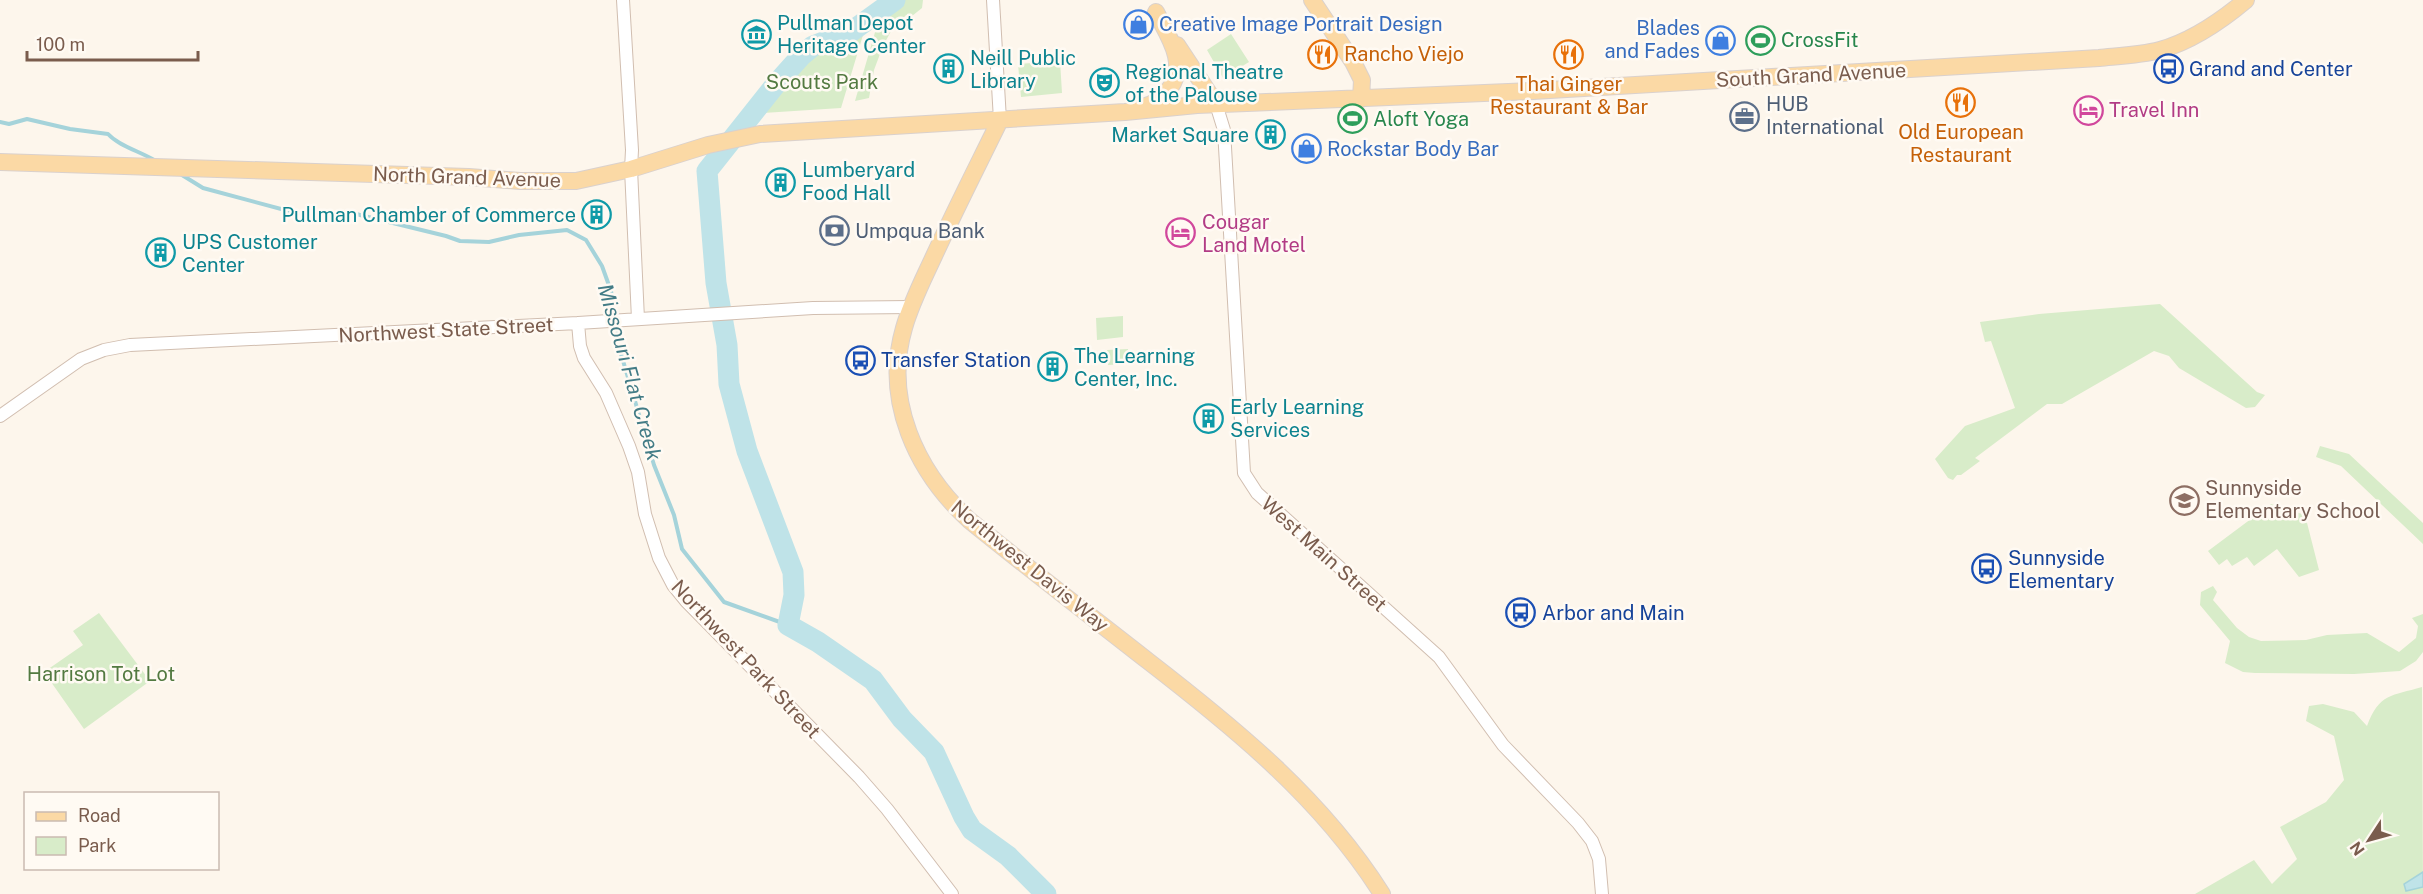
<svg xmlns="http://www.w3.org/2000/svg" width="2423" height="894" font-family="'Public Sans',sans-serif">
  <rect width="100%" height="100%" fill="#fdf6ec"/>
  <!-- green -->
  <path fill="#d8ecc9" d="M903,0H923L922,8L912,16L906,15L890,33L883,46L874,70L869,98L855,101L878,22L901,4Z
    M1231,34L1249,62L1223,78L1207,50Z
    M863,35L841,108L763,113L807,60Z
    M1060,61L1062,93L1021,97L1018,64Z
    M2160,304L2257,392L2265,395L2255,407L2246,408L2179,368L2169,356L2154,351L2062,404H2047L1975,458L1980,461L1961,475H1957L1953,480L1948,478L1935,459L1965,426L2015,408L1991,341L1985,342L1980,322L2039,314Z
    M1123,316V337L1097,340L1096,318Z
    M1128,349L1129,364L1108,365L1107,350Z
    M2320,446L2349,454L2423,523V544L2341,466L2316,457Z
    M2271,504L2305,515L2319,570L2299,577L2277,549L2254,566L2247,557L2232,566L2227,559L2219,565L2208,551Z
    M2213,586L2217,592L2213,600L2237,628L2249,637L2261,641L2306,640L2327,635L2367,633L2399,652L2416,638L2418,626L2412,618L2423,614V652L2416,661L2400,671L2354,674L2255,673L2243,672L2225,663L2230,641L2200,605L2201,592Z
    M99,613L150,681L84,729L44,672L83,645L73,631Z
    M2422,687L2423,894H2195L2254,860L2272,884L2297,859L2280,827L2326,802L2344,780L2334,736L2306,721L2309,706L2323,704L2354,712L2367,726C2379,693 2392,696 2422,687Z"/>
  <!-- water -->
  <path fill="#bfe3e8" stroke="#a5d3da" stroke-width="1.5" d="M2423,872V887L2406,891L2404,884Z"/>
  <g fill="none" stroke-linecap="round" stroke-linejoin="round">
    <!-- stream -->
    <path stroke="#a5d3da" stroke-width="4" d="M0,122L9,124L27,119L70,129L108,134C119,146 139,151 154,160
      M182,175L203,188L296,213L356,214L446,236L460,241L489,242L519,235L567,230L586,240L602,266L611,291L621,354L654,465L674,515L682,549L724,602L788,625"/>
    <!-- river -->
    <path stroke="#bfe3e8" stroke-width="21" d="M895,0L852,31L813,46L802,55L776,84L707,171L716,283L727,345L729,384L747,451L793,572L794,595L788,625L818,642L873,680L902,719L934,752L964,817L972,830L1008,856L1046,894"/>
    <defs>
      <path id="minor" d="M623,0L632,150L631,169L638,319
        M993,0L1000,120
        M1216,104L1224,130L1244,473L1257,493L1439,657L1503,745L1578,823L1592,841L1599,859L1602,894
        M578,323L580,346L584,358L606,393L629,446L638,472L645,514L659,558L673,585L686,601L859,777L887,809L952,894
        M0,416L81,359L104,350L130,345L578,323L813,308L911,307"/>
      <path id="major" d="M1312,0L1353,62L1362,80L1361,99
        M1177,45L1216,104
        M1143,107C1154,104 1164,97 1170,88C1188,63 1168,36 1156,12
        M1000,120C978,165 955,210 934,256C923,280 911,303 904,328C883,400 916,471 969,520C1028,568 1088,614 1148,661C1236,729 1322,799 1382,894
        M0,162L469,177L520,181H576L631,169L708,145L760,134L1125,112L1197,105L1533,91L2099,58C2119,56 2141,55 2160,50C2192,41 2221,21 2246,0"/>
    </defs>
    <!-- minor casing -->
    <use href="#minor" stroke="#d1beb0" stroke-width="14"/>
    <!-- major casing -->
    <use href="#major" stroke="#dad1cd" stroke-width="18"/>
    <!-- minor -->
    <use href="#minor" stroke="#fff" stroke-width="12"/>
    <!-- major -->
    <use href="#major" stroke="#fbd9a5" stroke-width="16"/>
  </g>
  <!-- icons -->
  <defs>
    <symbol id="shop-ring" viewBox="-11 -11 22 22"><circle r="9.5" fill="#fffaf3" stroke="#3f7fe0" stroke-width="1.5"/><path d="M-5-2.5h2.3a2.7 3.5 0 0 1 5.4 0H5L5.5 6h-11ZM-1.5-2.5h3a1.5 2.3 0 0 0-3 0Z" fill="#3f7fe0"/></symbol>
    <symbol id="museum-ring" viewBox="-11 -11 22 22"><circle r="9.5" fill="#fffaf3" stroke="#0f9aa8" stroke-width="1.5"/><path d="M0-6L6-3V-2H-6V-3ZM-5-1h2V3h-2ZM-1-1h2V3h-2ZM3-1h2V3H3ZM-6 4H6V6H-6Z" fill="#0f9aa8"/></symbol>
    <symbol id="stadium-ring" viewBox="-11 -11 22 22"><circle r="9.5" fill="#fffaf3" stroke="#2e9e5b" stroke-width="1.5"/><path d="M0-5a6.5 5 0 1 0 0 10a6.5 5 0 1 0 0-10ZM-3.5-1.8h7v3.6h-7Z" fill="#2e9e5b"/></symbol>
    <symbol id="restaurant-ring" viewBox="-11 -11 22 22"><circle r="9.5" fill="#fffaf3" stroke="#e8710a" stroke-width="1.5"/><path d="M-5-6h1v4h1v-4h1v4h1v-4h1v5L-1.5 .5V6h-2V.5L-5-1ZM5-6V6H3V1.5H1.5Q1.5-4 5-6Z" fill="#e8710a"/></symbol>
    <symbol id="building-ring" viewBox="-11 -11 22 22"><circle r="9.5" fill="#fffaf3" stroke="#0f9aa8" stroke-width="1.5"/><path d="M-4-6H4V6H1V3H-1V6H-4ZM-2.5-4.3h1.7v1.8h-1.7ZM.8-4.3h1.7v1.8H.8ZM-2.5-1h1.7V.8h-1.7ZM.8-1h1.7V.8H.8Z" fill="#0f9aa8"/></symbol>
    <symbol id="bus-ring" viewBox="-11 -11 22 22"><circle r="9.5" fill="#fffaf3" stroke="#1a4fb4" stroke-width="1.5"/><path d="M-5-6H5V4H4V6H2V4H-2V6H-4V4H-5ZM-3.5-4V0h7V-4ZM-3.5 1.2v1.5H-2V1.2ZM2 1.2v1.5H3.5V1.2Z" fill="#1a4fb4"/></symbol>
    <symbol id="theatre-ring" viewBox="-11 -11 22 22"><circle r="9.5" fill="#fffaf3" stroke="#0f9aa8" stroke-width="1.5"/><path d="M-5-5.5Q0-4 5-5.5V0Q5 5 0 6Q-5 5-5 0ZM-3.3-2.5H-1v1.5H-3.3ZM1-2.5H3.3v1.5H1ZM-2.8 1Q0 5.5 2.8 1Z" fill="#0f9aa8"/></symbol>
    <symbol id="hotel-ring" viewBox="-11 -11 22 22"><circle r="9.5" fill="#fffaf3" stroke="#d1479c" stroke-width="1.5"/><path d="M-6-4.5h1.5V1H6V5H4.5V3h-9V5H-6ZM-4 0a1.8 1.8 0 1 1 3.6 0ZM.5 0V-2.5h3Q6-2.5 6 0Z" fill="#d1479c"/></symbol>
    <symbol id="office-ring" viewBox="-11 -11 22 22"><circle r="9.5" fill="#fffaf3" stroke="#5c6f8a" stroke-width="1.5"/><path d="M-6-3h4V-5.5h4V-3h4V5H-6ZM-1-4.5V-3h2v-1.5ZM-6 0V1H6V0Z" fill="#5c6f8a"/></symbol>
    <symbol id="bank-ring" viewBox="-11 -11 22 22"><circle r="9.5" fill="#fffaf3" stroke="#5c6f8a" stroke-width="1.5"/><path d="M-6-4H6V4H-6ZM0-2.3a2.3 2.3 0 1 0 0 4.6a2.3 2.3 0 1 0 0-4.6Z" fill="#5c6f8a"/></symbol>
    <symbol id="school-ring" viewBox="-11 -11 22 22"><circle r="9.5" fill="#fffaf3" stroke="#8d6e63" stroke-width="1.5"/><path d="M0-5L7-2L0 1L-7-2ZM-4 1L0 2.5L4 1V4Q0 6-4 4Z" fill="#8d6e63"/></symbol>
  </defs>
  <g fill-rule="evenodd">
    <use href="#shop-ring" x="1122" y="8" width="33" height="33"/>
    <use href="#museum-ring" x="740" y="18" width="33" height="33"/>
    <use href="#shop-ring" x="1704" y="24" width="33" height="33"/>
    <use href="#stadium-ring" x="1744" y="24" width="33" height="33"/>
    <use href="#restaurant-ring" x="1306" y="38" width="33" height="33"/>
    <use href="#restaurant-ring" x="1552" y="38" width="33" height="33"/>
    <use href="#building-ring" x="932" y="52" width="33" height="33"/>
    <use href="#bus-ring" x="2152" y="52" width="33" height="33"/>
    <use href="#theatre-ring" x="1088" y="66" width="33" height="33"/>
    <use href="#restaurant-ring" x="1944" y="86" width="33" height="33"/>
    <use href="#hotel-ring" x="2072" y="94" width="33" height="33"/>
    <use href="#office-ring" x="1728" y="100" width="33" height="33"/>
    <use href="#stadium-ring" x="1336" y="102" width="33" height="33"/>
    <use href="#building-ring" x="1254" y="118" width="33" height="33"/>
    <use href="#shop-ring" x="1290" y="132" width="33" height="33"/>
    <use href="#building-ring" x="764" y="166" width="33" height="33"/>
    <use href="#building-ring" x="580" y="198" width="33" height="33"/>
    <use href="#bank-ring" x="818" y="214" width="33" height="33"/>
    <use href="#hotel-ring" x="1164" y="216" width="33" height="33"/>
    <use href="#building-ring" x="144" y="236" width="33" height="33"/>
    <use href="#bus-ring" x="844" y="344" width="33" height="33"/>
    <use href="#building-ring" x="1036" y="350" width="33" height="33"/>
    <use href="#building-ring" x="1192" y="402" width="33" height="33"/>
    <use href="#school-ring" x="2168" y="484" width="33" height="33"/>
    <use href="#bus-ring" x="1970" y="552" width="33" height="33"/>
    <use href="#bus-ring" x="1504" y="596" width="33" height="33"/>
  </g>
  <g text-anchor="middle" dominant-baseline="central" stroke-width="5" stroke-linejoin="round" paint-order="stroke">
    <!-- culture labels -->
    <g font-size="20" fill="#0d838f" stroke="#fffaf3" text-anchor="start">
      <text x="777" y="23">Pullman Depot<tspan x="777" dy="23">Heritage Center</tspan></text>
      <text x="970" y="58">Neill Public<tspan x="970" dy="23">Library</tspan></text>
      <text x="1125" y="72">Regional Theatre<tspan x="1125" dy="23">of the Palouse</tspan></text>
      <text x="1249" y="135" text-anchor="end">Market Square</text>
      <text x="802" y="170">Lumberyard<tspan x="802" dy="23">Food Hall</tspan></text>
      <text x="576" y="215" text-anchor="end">Pullman Chamber of Commerce</text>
      <text x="182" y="242">UPS Customer<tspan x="182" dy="23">Center</tspan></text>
      <text x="1074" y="356">The Learning<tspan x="1074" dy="23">Center, Inc.</tspan></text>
      <text x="1230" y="407">Early Learning<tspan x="1230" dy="23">Services</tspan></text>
    </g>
    <!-- shop labels -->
    <g font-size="20" fill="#366cbe" stroke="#fffaf3" text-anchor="start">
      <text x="1159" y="24">Creative Image Portrait Design</text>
      <text x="1700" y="28" text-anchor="end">Blades<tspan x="1700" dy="23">and Fades</tspan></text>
      <text x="1327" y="149">Rockstar Body Bar</text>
    </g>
    <!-- leisure labels -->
    <g font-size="20" fill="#27864d" stroke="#fffaf3" text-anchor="start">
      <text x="1781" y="40">CrossFit</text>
      <text x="1373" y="119">Aloft Yoga</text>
    </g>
    <!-- food labels -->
    <g font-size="20" fill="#c56008" stroke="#fffaf3">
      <text x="1344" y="54" text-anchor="start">Rancho Viejo</text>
      <text x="1569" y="84">Thai Ginger<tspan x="1569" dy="23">Restaurant &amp; Bar</tspan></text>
      <text x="1961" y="132">Old European<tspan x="1961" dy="23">Restaurant</tspan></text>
    </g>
    <!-- transit labels -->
    <g font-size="20" fill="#164399" stroke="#fffaf3" text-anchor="start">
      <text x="2189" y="69">Grand and Center</text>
      <text x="881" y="360">Transfer Station</text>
      <text x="2008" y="558">Sunnyside<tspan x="2008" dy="23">Elementary</tspan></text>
      <text x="1542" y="613">Arbor and Main</text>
    </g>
    <!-- street labels -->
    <g font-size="20" fill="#7a5c4d" stroke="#fffaf3">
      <text transform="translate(1811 75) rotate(-3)">South Grand Avenue</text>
      <text transform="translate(467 177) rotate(2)">North Grand Avenue</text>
      <text transform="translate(446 330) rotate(-3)">Northwest State Street</text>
      <text transform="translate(1324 554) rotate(42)">West Main Street</text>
      <text transform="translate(1030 566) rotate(39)">Northwest Davis Way</text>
      <text transform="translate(746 659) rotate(47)">Northwest Park Street</text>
    </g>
    <!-- park labels -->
    <g font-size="20" fill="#537a41" stroke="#fffaf3">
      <text x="822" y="82">Scouts Park</text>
      <text x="101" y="674">Harrison Tot Lot</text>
    </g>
    <!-- service labels -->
    <g font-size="20" fill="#4e5e75" stroke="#fffaf3" text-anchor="start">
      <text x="1766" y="104">HUB<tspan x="1766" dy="23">International</tspan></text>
      <text x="855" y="231">Umpqua Bank</text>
    </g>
    <!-- hotel labels -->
    <g font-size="20" fill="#b23c85" stroke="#fffaf3" text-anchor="start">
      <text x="2109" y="110">Travel Inn</text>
      <text x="1202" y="222">Cougar<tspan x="1202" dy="23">Land Motel</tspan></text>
    </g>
    <!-- education labels -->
    <g font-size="20" fill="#785e54" stroke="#fffaf3" text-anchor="start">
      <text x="2205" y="488">Sunnyside<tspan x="2205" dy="23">Elementary School</tspan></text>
    </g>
    <!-- water labels -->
    <g font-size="21" font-style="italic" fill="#437c86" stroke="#fffaf3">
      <text transform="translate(630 372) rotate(74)">Missouri Flat Creek</text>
    </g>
  </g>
  <!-- legend -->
  <rect x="24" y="792" width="195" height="78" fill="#fffaf3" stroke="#cabbb1" stroke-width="1.5"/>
  <rect x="36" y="812" width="30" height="9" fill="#fbd9a5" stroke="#cabbb1" stroke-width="1.5"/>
  <text x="78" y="822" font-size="18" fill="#7a5c4d">Road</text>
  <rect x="36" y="837" width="30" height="18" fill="#d8ecc9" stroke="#cabbb1" stroke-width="1.5"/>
  <text x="78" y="852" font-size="18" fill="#7a5c4d">Park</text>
  <!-- north arrow -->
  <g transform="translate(2369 840) rotate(234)" stroke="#fffaf3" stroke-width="4.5" paint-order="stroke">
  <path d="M0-4.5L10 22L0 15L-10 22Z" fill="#7a5c4d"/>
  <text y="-9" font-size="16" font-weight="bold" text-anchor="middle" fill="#7a5c4d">N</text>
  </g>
  <!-- scale -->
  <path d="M27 51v9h171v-9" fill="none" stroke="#7a5c4d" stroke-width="3"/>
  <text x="36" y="51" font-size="18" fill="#7a5c4d" stroke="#fffaf3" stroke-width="4.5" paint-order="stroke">100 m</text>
</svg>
